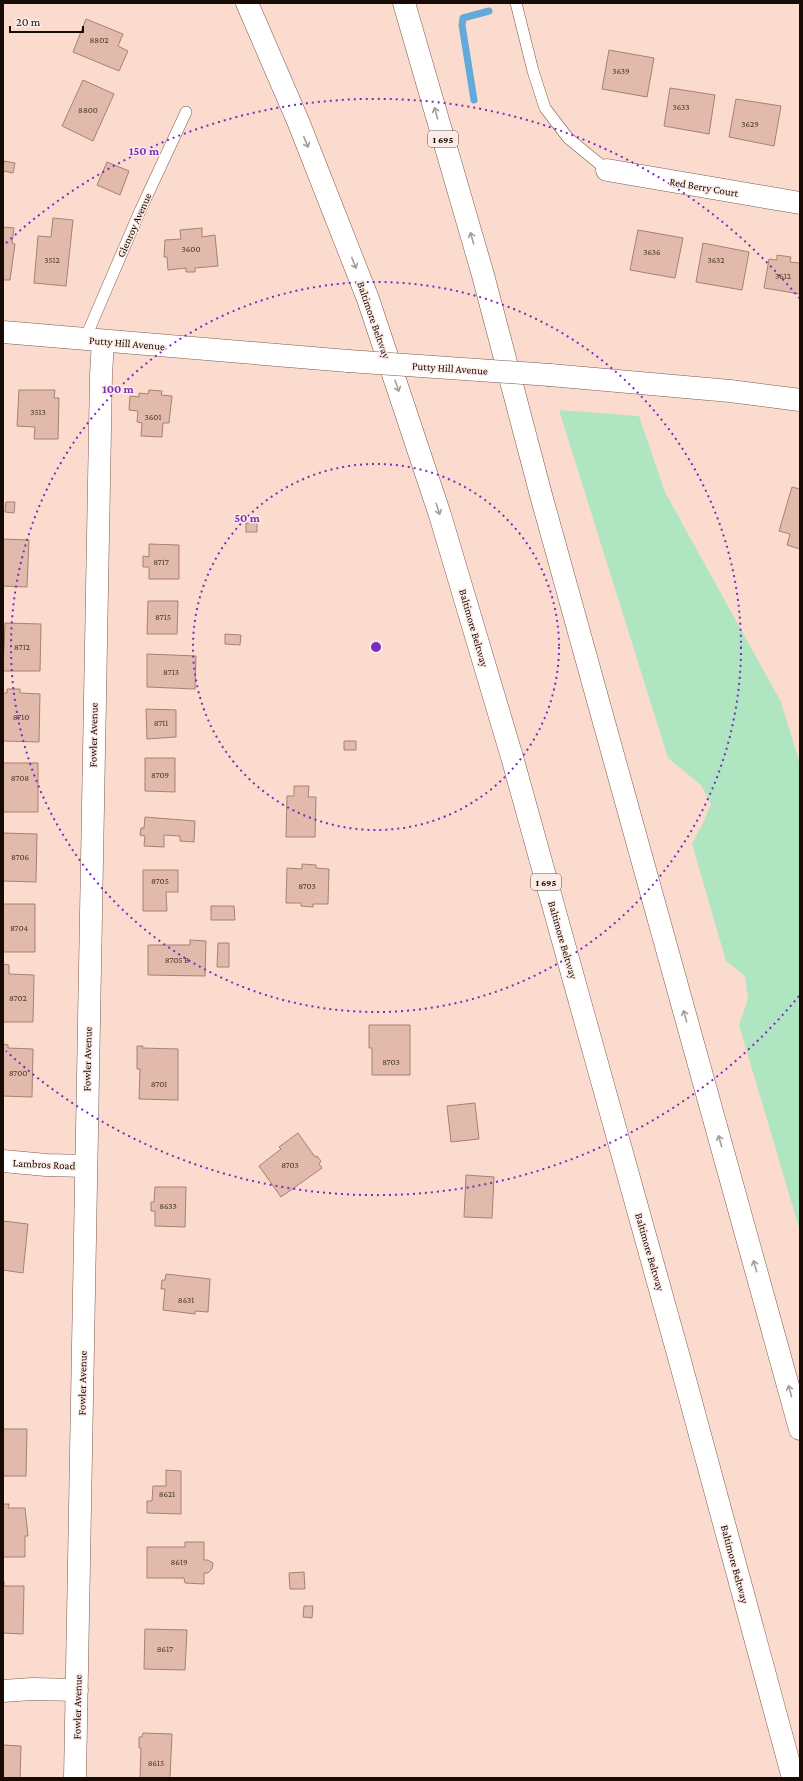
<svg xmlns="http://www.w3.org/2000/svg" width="803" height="1781" font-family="'Crimson Pro',serif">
  <rect width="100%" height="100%" fill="#fcdbcf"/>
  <!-- green -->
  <path fill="#b0e5c1" d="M559,410L639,416L665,492L781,702L800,764V1231L739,1025L748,999L745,976L726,961L692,844L702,825L711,804L701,785L668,758Z"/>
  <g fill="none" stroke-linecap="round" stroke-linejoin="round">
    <!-- stream -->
    <path stroke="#62aad9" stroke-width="7" d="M474,100L462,25L463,18L489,11"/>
  </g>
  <!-- building -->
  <path fill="#e1baab" stroke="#a68173" d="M86,19L123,34L118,46L128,51L119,71L73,52Z
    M609,50L654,58L647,97L602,89Z
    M83,80L114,94L93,141L62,126Z
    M670,88L715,95L709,134L664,126Z
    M736,99L781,106L774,146L729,137Z
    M4,161L15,163L13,173L3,171Z
    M107,162L129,171L120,195L97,185Z
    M53,218L73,220L66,286L34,283L38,236L51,237Z
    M3,227L14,228L12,243L15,244L10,280H3Z
    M202,228V237L215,235L218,266L195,268V272H186V268L168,270L167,257H164L165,240L181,239L180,230Z
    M638,230L683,238L675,278L630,270Z
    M703,243L749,252L742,290L696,282Z
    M777,255L791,257L790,262L800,263V294L764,288L769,259L777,260Z
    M19,390H55L54,398H59L58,439H34L35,427L17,426Z
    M149,390L162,391L161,395L172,396L169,423H163L162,437L141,436L142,423L137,422L138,411L129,410L130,396L139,397V393L148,394Z
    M792,487L800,489V549L787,545L790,534L779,531Z
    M6,502H15L14,513L5,512Z
    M246,523H257V532H246Z
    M3,539L29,540L27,587L3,586Z
    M149,544L179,545V579H149V567H143V556L149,557Z
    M148,601H178L177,634H147Z
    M5,623L41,624L40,671H3Z
    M225,634L241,635L240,645L225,644Z
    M147,654L196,656L195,689L147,687Z
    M7,689H20V693L40,694L39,742L3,741V693H7Z
    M146,709L176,710V737L147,739Z
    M344,741H356V750H344Z
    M145,758H175V792L145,791Z
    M3,763H38V812H3Z
    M294,786H309L308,797H316L315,837H286L287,796H294Z
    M145,817L195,821L194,842L180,841V836L164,835V847L144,846L145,836L140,835L141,828H144Z
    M3,833L37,834L36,882L3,881Z
    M302,864L316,865V868L329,869L328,904H313V907L301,906V903H286L287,868L302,869Z
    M143,870H178V892H166L167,911H143Z
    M3,904H35V952H3Z
    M211,906H234L235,920H211Z
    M190,940L206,941L205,976L148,975V945H190Z
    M218,943H229V967H217Z
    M3,964L9,965V974L34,975L33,1022H3Z
    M369,1025H410V1075H372V1048H369Z
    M3,1044L8,1045V1048L33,1049L32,1097L3,1096Z
    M137,1046H143L142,1048L178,1049V1100L139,1099L140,1069H137Z
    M475,1103L479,1139L451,1142L447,1106Z
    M298,1133L315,1157L317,1156L321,1161L319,1164L322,1168L281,1197L259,1166L281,1149L279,1147Z
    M466,1175L494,1177L492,1218L464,1217Z
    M155,1187H186L185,1227L155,1226V1211H151V1202H154Z
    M3,1221L28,1224L23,1273L3,1270Z
    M166,1274L210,1279L208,1312L195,1311V1314L163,1310L165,1289H161L162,1280H165Z
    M3,1429H27L26,1476H3Z
    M166,1470L181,1471V1514L147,1513V1501H152L153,1486H166Z
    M3,1504H9L8,1508H25L28,1536H25V1557H3Z
    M185,1542H204V1560H208L213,1563L212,1569L208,1573H204V1584L185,1583L184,1578H147V1547H185Z
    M304,1572L305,1589H290L289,1573Z
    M3,1581H4V1586H24L23,1634L3,1633Z
    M304,1606H313L312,1618L303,1617Z
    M145,1629L187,1630L185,1670L144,1669Z
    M143,1733L172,1734L170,1778H140L141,1748H139V1737H142Z
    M3,1745L21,1746L20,1778H3Z"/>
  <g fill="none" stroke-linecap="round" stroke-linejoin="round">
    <defs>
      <path id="lane" d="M516,3L533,71L545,108L568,138L607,170
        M85,339L140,211L186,112"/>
      <path id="street" d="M607,170L800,203
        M3,1161L46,1165L86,1166
        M3,1691L32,1689L77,1690
        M75,1778L101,375L103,341"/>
      <path id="secondary" d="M3,332L348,361
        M550,375L730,391L800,400"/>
      <path id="highway" d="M247,3L298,121L368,299L440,515L512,757L585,1020L680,1361L793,1778
        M404,3L483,275L541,495L800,1429"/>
    </defs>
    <!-- lane casing -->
    <use href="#lane" stroke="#7c5a4d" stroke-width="12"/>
    <!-- street casing -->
    <use href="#street" stroke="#7c5a4d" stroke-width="23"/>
    <!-- secondary casing -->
    <use href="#secondary" stroke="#7c5a4d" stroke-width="23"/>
    <!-- highway casing -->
    <use href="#highway" stroke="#7c5a4d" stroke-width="23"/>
    <!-- lane -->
    <use href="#lane" stroke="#fff" stroke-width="11"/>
    <!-- street -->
    <use href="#street" stroke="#fff" stroke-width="22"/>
    <!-- secondary -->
    <use href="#secondary" stroke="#fff" stroke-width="22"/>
    <!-- highway -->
    <use href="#highway" stroke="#fff" stroke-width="22"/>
    <defs>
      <path id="secondary-bridge" d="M348,361L550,375"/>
    </defs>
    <!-- secondary-bridge casing -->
    <use href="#secondary-bridge" stroke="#7c5a4d" stroke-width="23" stroke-linecap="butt"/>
    <!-- secondary-bridge -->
    <use href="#secondary-bridge" stroke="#fff" stroke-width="22"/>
  </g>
  <!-- one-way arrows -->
  <defs><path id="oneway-shaft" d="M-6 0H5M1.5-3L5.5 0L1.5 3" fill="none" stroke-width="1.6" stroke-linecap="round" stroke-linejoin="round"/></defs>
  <g stroke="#a39d9b">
    <use href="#oneway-shaft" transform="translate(436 113) rotate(-106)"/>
    <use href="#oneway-shaft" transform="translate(306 142) rotate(68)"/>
    <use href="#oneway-shaft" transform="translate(472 238) rotate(-106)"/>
    <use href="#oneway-shaft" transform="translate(354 263) rotate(68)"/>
    <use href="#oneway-shaft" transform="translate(397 386) rotate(71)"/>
    <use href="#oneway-shaft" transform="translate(438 509) rotate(72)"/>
    <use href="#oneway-shaft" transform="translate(685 1016) rotate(-106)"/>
    <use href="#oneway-shaft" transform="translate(720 1141) rotate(-106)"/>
    <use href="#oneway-shaft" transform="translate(755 1266) rotate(-106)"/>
    <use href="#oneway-shaft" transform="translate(790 1391) rotate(-105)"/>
  </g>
  <!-- distance rings -->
  <g fill="none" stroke="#7b2cbf" stroke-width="2" stroke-dasharray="2 4">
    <circle cx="376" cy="647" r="183"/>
    <circle cx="376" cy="647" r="365"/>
    <path d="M799 996A548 548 0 0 1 6 1051M6 243A548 548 0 0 1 799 298"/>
  </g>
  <g text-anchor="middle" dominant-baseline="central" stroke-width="3" stroke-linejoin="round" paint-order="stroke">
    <!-- number labels -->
    <g font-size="9" fill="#4a372f">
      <text x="99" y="40">8802</text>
      <text x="621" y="71">3639</text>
      <text x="681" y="107">3633</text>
      <text x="88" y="110">8800</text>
      <text x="750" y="124">3629</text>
      <text x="191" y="249">3600</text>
      <text x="652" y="252">3636</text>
      <text x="52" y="260">3512</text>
      <text x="716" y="260">3632</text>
      <text x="783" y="276">3612</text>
      <text x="38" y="412">3513</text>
      <text x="153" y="417">3601</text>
      <text x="161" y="562">8717</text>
      <text x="163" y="617">8715</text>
      <text x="22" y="647">8712</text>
      <text x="171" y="672">8713</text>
      <text x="21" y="717">8710</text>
      <text x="161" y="723">8711</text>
      <text x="160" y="775">8709</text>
      <text x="20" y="778">8708</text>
      <text x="20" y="857">8706</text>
      <text x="160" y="881">8705</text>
      <text x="307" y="886">8703</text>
      <text x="19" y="928">8704</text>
      <text x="177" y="960">8705 B</text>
      <text x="18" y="998">8702</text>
      <text x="391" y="1062">8703</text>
      <text x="18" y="1073">8700</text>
      <text x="159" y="1084">8701</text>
      <text x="290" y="1165">8703</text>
      <text x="168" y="1206">8633</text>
      <text x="186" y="1300">8631</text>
      <text x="167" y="1494">8621</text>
      <text x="179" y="1562">8619</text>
      <text x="165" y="1649">8617</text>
      <text x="156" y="1763">8615</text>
    </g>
    <!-- shield labels -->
    <g fill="#fdece6" stroke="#5d4e49" stroke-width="1">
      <rect x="428" y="131" width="30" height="16" rx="3"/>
      <rect x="531" y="874" width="30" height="16" rx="3"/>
    </g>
    <g font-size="10" font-weight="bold" fill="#180b06">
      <text x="443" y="139">I 695</text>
      <text x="546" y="882">I 695</text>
    </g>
    <!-- street labels -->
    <g font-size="11" fill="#180b06" stroke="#fdece6">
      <text transform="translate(704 187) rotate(10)">Red Berry Court</text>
      <text transform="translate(134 225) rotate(-66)">Glenroy Avenue</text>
      <text transform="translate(374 320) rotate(71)">Baltimore Beltway</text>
      <text transform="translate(127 343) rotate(5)">Putty Hill Avenue</text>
      <text transform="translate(450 368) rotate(4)">Putty Hill Avenue</text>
      <text transform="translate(474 628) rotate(74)">Baltimore Beltway</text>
      <text transform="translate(93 735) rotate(-89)">Fowler Avenue</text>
      <text transform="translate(563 940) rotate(74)">Baltimore Beltway</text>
      <text transform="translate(87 1059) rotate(-89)">Fowler Avenue</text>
      <text transform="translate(44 1164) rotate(3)">Lambros Road</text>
      <text transform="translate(650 1252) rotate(74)">Baltimore Beltway</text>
      <text transform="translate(82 1383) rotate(-89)">Fowler Avenue</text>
      <text transform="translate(735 1564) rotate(75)">Baltimore Beltway</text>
      <text transform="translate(77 1707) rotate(-89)">Fowler Avenue</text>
    </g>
  </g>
  <circle cx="376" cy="647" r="6" fill="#7b2cbf" stroke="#fdece6" stroke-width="2"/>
  <g font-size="12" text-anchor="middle" font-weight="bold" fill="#7b2cbf" stroke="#fdece6" stroke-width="3" stroke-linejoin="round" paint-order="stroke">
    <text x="144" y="155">150 m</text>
    <text x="118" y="393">100 m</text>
    <text x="247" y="522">50 m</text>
  </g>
  <!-- border -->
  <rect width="803" height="1781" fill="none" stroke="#180b06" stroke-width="8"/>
  <!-- scale -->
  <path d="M10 26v6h73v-6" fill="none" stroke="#180b06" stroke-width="2"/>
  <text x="16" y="26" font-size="12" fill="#180b06" stroke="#fdece6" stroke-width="3" paint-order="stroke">20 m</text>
</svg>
